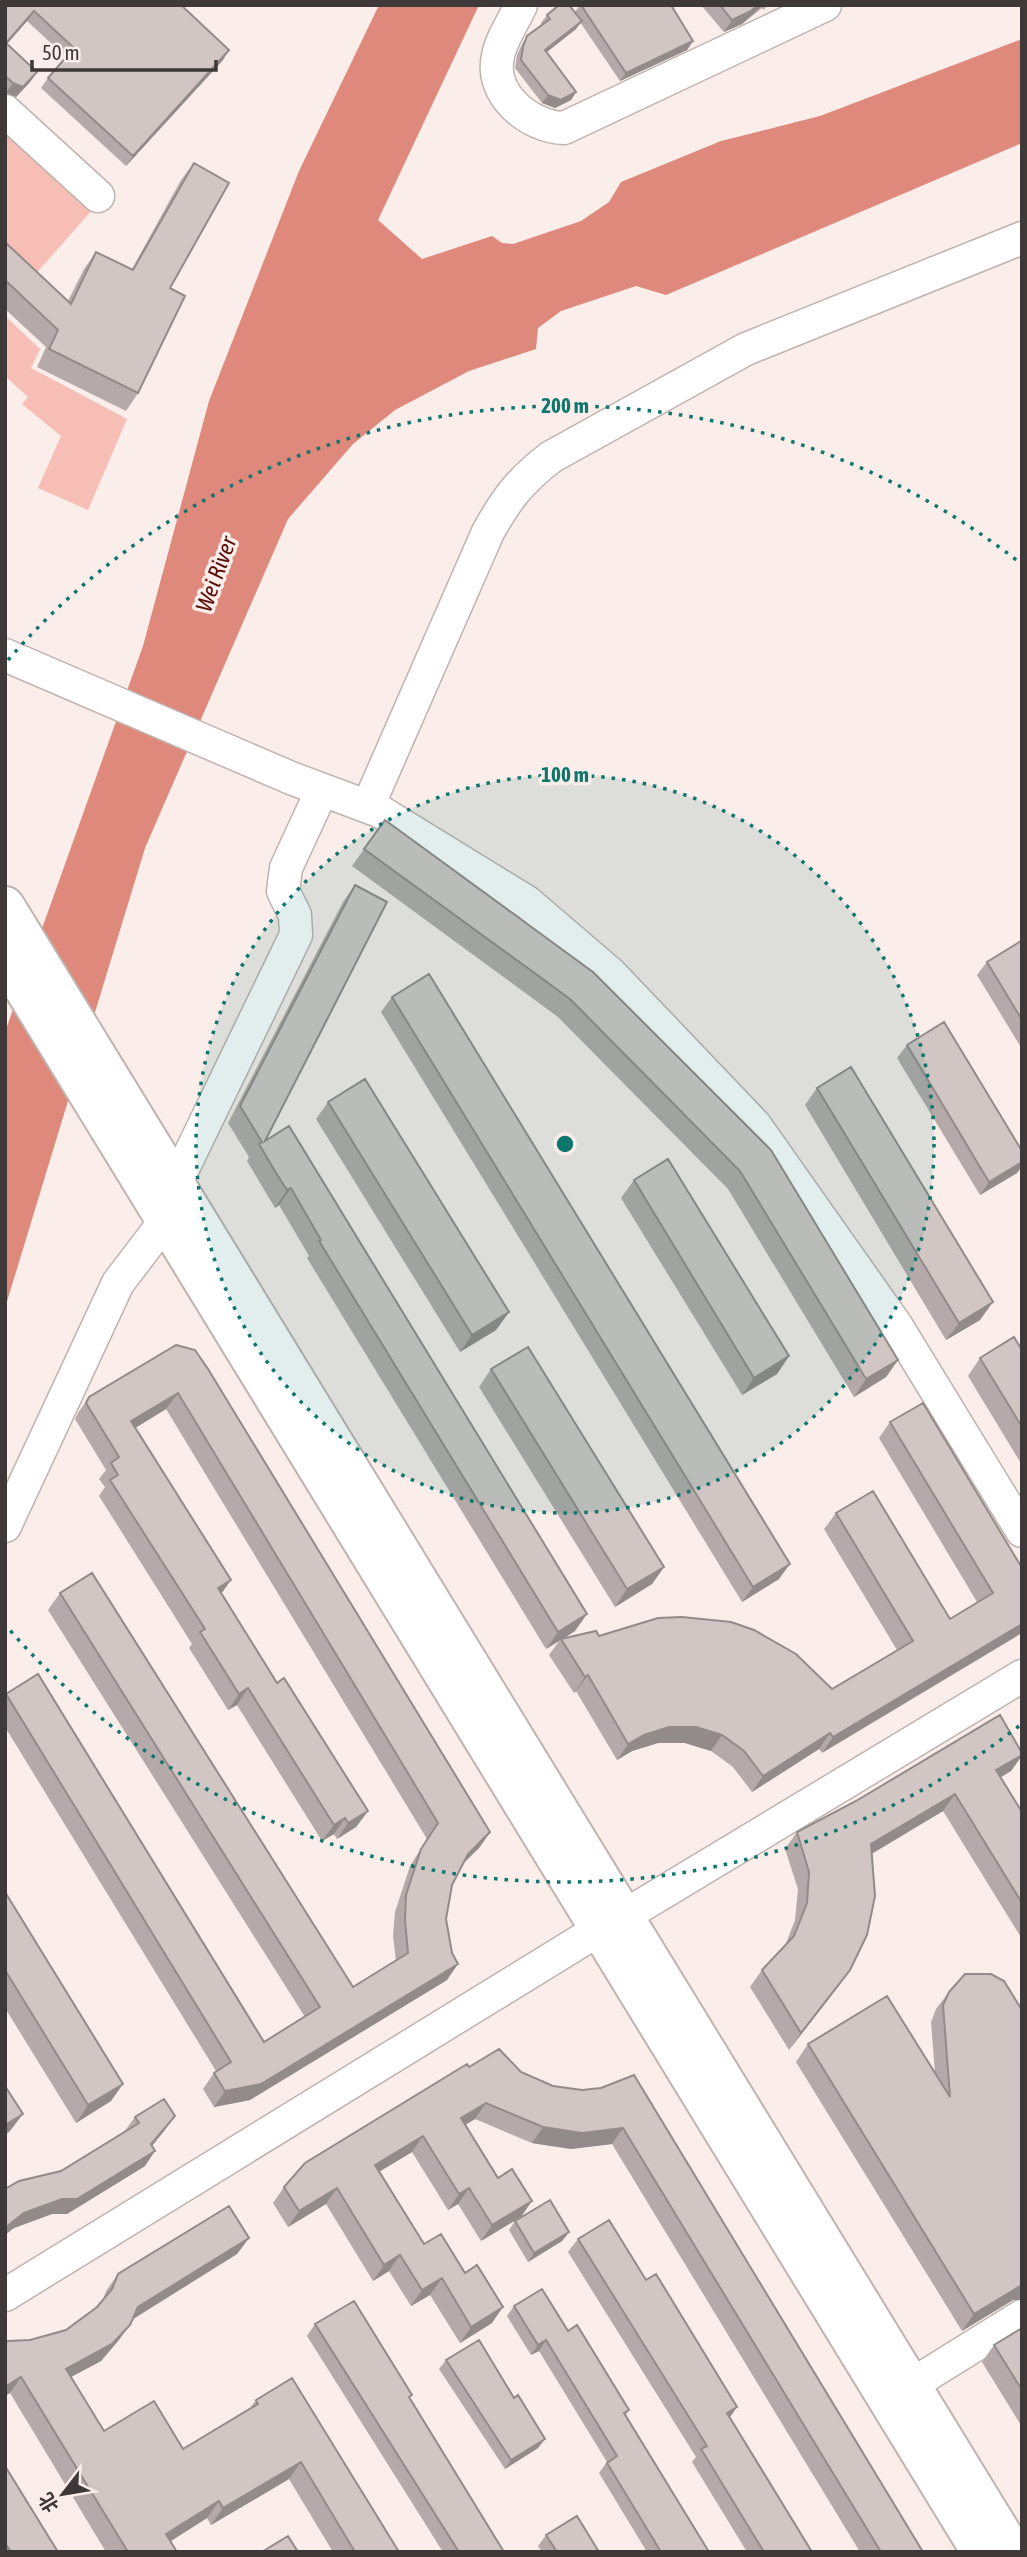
<svg xmlns="http://www.w3.org/2000/svg" width="1027" height="2557" font-family="'Asap Condensed','Noto Sans SC',sans-serif">
  <rect width="100%" height="100%" fill="#faedea"/>
  <!-- green -->
  <path fill="#f6beb5" d="M5,130L93,209L33,277L5,250Z
    M5,316L40,349L31,368L127,419L88,510L38,488L61,436L22,404L28,397L5,376Z"/>
  <!-- water -->
  <path fill="#de897c" d="M379,5H479L378,220L422,259L492,236L502,243L513,244L581,221L609,202L621,182L721,141L820,116L1022,39V143L666,295L636,286L561,311L538,328L536,349L469,371L395,410L353,444L288,519L145,848L5,1308V1032L143,646L209,401L299,171Z"/>
  <g fill="none" stroke-linecap="round" stroke-linejoin="round">
    <defs>
      <path id="minor" d="M521,5C514,21 501,39 498,56C489,95 530,127 564,128L825,5
        M5,111L98,196
        M5,655L291,778L379,811L527,902L611,974L755,1125L896,1325L1022,1531
        M368,806L488,532C507,498 520,481 551,457L746,349L1022,238
        M176,1183L296,935L295,915L283,891L286,868L322,790
        M5,1526L118,1283L166,1220
        M624,1916L1022,1676
        M5,2295L600,1929
        M911,2385L1022,2316"/>
      <path id="major" d="M5,906L1013,2552
        M5,958L981,2552"/>
    </defs>
    <!-- minor casing -->
    <use href="#minor" stroke="#bfb3b0" stroke-width="35"/>
    <!-- major casing -->
    <use href="#major" stroke="#bfb3b0" stroke-width="42"/>
    <!-- minor -->
    <use href="#minor" stroke="#fff" stroke-width="32"/>
    <!-- major -->
    <use href="#major" stroke="#fff" stroke-width="38"/>
  </g>
  <!-- wall -->
  <path fill="#b5aaa9" d="M5,5H181L223,60L126,166L41,88L48,78L66,57L27,21L7,44L37,72L30,82L16,97L5,92Z
    M580,5H671L693,41L687,50L620,81L580,22L576,29L547,52L576,92L571,100L555,108L542,103L515,68L517,55L522,44L527,36L542,25L541,23L547,15L575,12Z
    M701,5H769L763,10L762,8L742,24L724,32Z
    M194,163L170,288L138,393L126,411L37,367L46,347L5,309V242L68,301L84,269L96,252L132,269L181,180Z
    M385,820L593,972L898,1360L886,1377L854,1397L728,1189L558,1017L352,866Z
    M355,885L265,1141L575,1631L564,1638L599,1636L832,1689L897,1650L824,1529L836,1513L950,1619L977,1602L879,1438L890,1422L1022,1568L822,1753L819,1749L752,1792L733,1767L711,1751L685,1743H658L632,1751L617,1760L576,1691L574,1693L549,1655L559,1641L546,1649L307,1258L309,1256L279,1205L275,1208L247,1161L249,1157L228,1123L343,902Z
    M1022,942V1049L977,975L987,962Z
    M392,997L779,1579L742,1602L381,1012Z
    M907,1045L1022,1151V1166L1017,1173L980,1195L897,1058Z
    M817,1088L980,1320L946,1340L805,1105Z
    M328,1102L509,1312L496,1330L460,1352L316,1119Z
    M634,1180L789,1356L777,1374L742,1395L621,1198Z
    M176,1345L490,1832L479,1848L462,1865L452,1885L446,1919L447,1980L250,2100L214,2107L203,2089L214,2073L216,2071L5,1727V1694L38,1674L264,2042L305,2017L48,1610L60,1593L353,1987L396,1961L393,1936L395,1912L410,1866L427,1839L166,1409L135,1428L221,1594L277,1683L368,1811L356,1827L337,1839L334,1834L322,1841L237,1705L228,1710L189,1648L192,1644L99,1496L105,1487L99,1479L106,1470L75,1419L78,1413L89,1397Z
    M1022,1350V1465L968,1376L980,1358Z
    M491,1369L664,1567L652,1584L615,1607L479,1387Z
    M1022,1753V1756L1011,1771L1001,1777L1022,1812V1939L943,1811L872,1854L850,1970L789,2050L750,1987L762,1970L785,1946L795,1920L798,1889L785,1849L797,1832Z
    M5,1892L111,2101L76,2123L5,2008Z
    M949,1992L1013,2300L962,2331L796,2062L808,2044L935,2073L931,2022L936,2009Z
    M469,2067L521,2072L553,2086L582,2090L601,2088L923,2552H860L612,2144L571,2149L532,2143L475,2119L465,2125L521,2217L481,2241L458,2204L448,2210L412,2152L380,2171L424,2244L492,2323L460,2343L430,2295L411,2306L389,2271L373,2281L326,2204L288,2227L273,2203L284,2187Z
    M135,2117L164,2131L152,2146L145,2166L67,2214H52L14,2228L61,2171L124,2132Z
    M515,2221L569,2232L562,2241L528,2262L509,2230Z
    M249,2238L237,2254L132,2320L118,2341L101,2361L71,2377L104,2431L183,2449L250,2408L256,2400L399,2552H333L289,2479L211,2525L207,2518L171,2541L177,2552H106L10,2393L30,2340L66,2330L97,2307L103,2300L106,2291L118,2274Z
    M578,2239L730,2418L812,2552H747L692,2462L696,2457L568,2252Z
    M514,2306L568,2331L629,2410L626,2415L709,2552H647L599,2473L607,2462L539,2351L531,2355L507,2316Z
    M315,2324L410,2398L504,2552H443L307,2336Z
    M1022,2328V2427L982,2362L994,2345Z
    M446,2360L538,2448L505,2469L439,2369Z
    M5,2466L58,2552H5Z
    M546,2535L599,2552H542L538,2546Z"/>
  <!-- shaded-wall -->
  <path fill="#938b89" d="M758,5H763L742,24L724,32L732,20Z
    M34,11L27,21L5,46V43Z
    M582,21L576,29L539,58L545,50Z
    M693,41L687,50L620,81L626,73Z
    M229,50L223,60L126,166L133,156Z
    M37,72L30,82L16,97L6,93L13,83Z
    M576,92L571,100L555,108L542,103L548,95Z
    M1022,1162V1166L1017,1173L980,1195L989,1182Z
    M291,1188L279,1205L275,1208L287,1190Z
    M993,1302L980,1320L946,1340L959,1323Z
    M509,1312L496,1330L460,1352L472,1335Z
    M789,1356L777,1374L742,1395L754,1378Z
    M898,1360L886,1377L854,1397L866,1379Z
    M178,1393L166,1409L119,1438L131,1421Z
    M790,1564L779,1579L742,1602L753,1587Z
    M664,1567L652,1584L615,1607L627,1589Z
    M231,1580L219,1597L218,1588Z
    M587,1614L575,1631L561,1640V1639L559,1641L546,1649L558,1632Z
    M1022,1624V1633L822,1753L833,1737Z
    M588,1675L576,1691L574,1693L585,1677Z
    M248,1688L237,1705L228,1710L239,1694Z
    M669,1727H696L722,1735L711,1751L685,1743H658L632,1751L617,1760L628,1744L644,1735Z
    M830,1733L819,1749L752,1792L763,1776Z
    M1022,1755L1011,1771L984,1787L996,1770Z
    M955,1794L943,1811L859,1861L871,1844Z
    M368,1811L356,1827L337,1839L348,1823Z
    M345,1818L334,1834L322,1841L334,1825Z
    M490,1832L479,1848L456,1870L468,1854Z
    M458,1964L447,1980L250,2100L214,2107L225,2091Z
    M850,1970L838,1987L789,2050L801,2033Z
    M123,2084L111,2101L76,2123L88,2105Z
    M486,2103L475,2119L450,2134L461,2118Z
    M23,2114L10,2131L5,2135V2125Z
    M175,2116L164,2131L141,2159L151,2144Z
    M543,2127L623,2128L612,2144L571,2149L532,2143Z
    M423,2136L412,2152L364,2181L375,2165Z
    M155,2151L145,2166L67,2214H52L14,2228L5,2235V2228L24,2213Z
    M337,2188L326,2204L288,2227L299,2211Z
    M469,2188L458,2204L448,2210L459,2194Z
    M532,2201L521,2217L481,2241L492,2225Z
    M569,2232L562,2241L528,2262L534,2253Z
    M249,2238L237,2254L126,2323L138,2307Z
    M400,2255L389,2271L373,2281L384,2265Z
    M442,2278L430,2295L411,2306L422,2290Z
    M1022,2285V2300H1013L962,2331L974,2314Z
    M503,2307L492,2323L460,2343L471,2327Z
    M130,2325L118,2341L101,2361L54,2386L66,2369Z
    M546,2340L539,2351L531,2355L538,2345Z
    M21,2377L10,2393L5,2396V2387Z
    M737,2407L728,2420L727,2413Z
    M545,2439L538,2448L505,2469L511,2460Z
    M301,2462L289,2479L211,2525L223,2508Z
    M219,2501L207,2518L155,2551L166,2534Z"/>
  <!-- building -->
  <path fill="#d2c6c4" stroke="#938b89" stroke-width="2" d="M5,5H181L229,50L133,156L48,78L74,48L34,11L6,43L37,72L23,87L13,83L5,76Z
    M559,5H569L582,21L545,50L576,92L561,100L548,95L521,60L523,47L527,36L550,19L547,15Z
    M581,5H671L693,41L626,73Z
    M720,5H758L751,11L732,20Z
    M194,163L229,183L170,288L185,296L138,393L49,349L58,330L5,280V242L71,304L96,252L133,270Z
    M385,820L593,972L771,1150L898,1360L866,1379L740,1171L570,999L364,849Z
    M355,885L387,902L265,1141L289,1126L587,1614L558,1632L319,1241L321,1240L291,1188L287,1190L276,1173L259,1144L262,1142L240,1106Z
    M1021,941L1022,942V1020L987,962Z
    M429,974L790,1564L753,1587L392,997Z
    M944,1022L1022,1151V1162L989,1182L907,1045Z
    M851,1067L993,1302L959,1323L817,1088Z
    M365,1079L509,1312L472,1335L328,1102Z
    M668,1159L789,1356L754,1378L634,1180Z
    M1014,1337L1022,1350V1427L980,1358Z
    M176,1345L195,1350L208,1369L490,1832L468,1854L452,1885L446,1919L452,1953L458,1964L261,2084L225,2091L214,2073L231,2062L6,1694L38,1674L264,2042L320,2007L60,1593L92,1573L353,1987L408,1953L405,1920L406,1895L421,1849L438,1823L178,1393L131,1421L231,1580L218,1588L277,1683L284,1678L368,1811L348,1823L345,1818L334,1825L248,1688L239,1694L200,1632L205,1629L110,1480L118,1475L111,1463L119,1457L86,1403L89,1397Z
    M528,1347L664,1567L627,1589L491,1369Z
    M923,1403L1022,1568V1624L833,1737L830,1733L763,1776L744,1751L722,1735L696,1727H669L644,1735L628,1744L588,1675L585,1677L561,1639L596,1631L599,1636L658,1618L682,1617L731,1622L754,1630L796,1654L832,1689L913,1641L836,1513L873,1491L950,1619L993,1593L890,1422Z
    M1000,1715L1022,1753V1755L996,1770L1022,1812V1903L955,1794L871,1844L875,1896L867,1935L850,1970L801,2033L762,1970L794,1936L807,1903L809,1872L797,1832L856,1801Z
    M5,1892L123,2084L88,2105L5,1970Z
    M965,1974H991L1004,1981L1022,2010V2285L974,2314L808,2044L887,1996L950,2097L943,2005L949,1992Z
    M499,2049L521,2072L553,2086L582,2090L601,2088L634,2075L923,2552H881L623,2128L582,2133L543,2127L486,2103L461,2118L498,2178L512,2169L532,2201L492,2225L469,2188L459,2194L423,2136L375,2165L424,2244L441,2234L465,2273L477,2265L503,2307L471,2327L442,2278L422,2290L400,2255L384,2265L337,2188L299,2211L284,2187L305,2163L467,2064L469,2067Z
    M5,2086L23,2114L5,2125Z
    M164,2099L175,2116L151,2144L155,2151L77,2199H62L24,2213L5,2228V2189L19,2181L61,2171L139,2123L135,2117Z
    M550,2200L569,2232L534,2253L515,2221Z
    M229,2206L249,2238L138,2307L130,2325L112,2344L66,2369L104,2431L154,2401L183,2449L258,2404L256,2400L292,2378L399,2552H355L301,2462L223,2508L219,2501L166,2534L177,2552H128L21,2377L5,2387V2343L8,2341L30,2340L66,2330L97,2307L112,2289L118,2274Z
    M609,2220L646,2280L656,2274L737,2407L727,2413L812,2552H764L701,2449L707,2446L578,2239Z
    M542,2289L568,2331L577,2325L629,2410L624,2413L709,2552H661L607,2463L617,2456L546,2340L538,2345L514,2306Z
    M354,2301L412,2395L409,2397L504,2552H459L315,2324Z
    M1022,2328V2390L994,2345Z
    M479,2340L514,2398L518,2395L545,2439L511,2460L446,2360Z
    M5,2466L58,2552H11L5,2543Z
    M577,2516L599,2552H557L546,2535Z
    M288,2536L298,2552H262Z"/>
  <!-- distance rings -->
  <circle cx="565" cy="1144" r="369" fill="#0f766e" fill-opacity=".12"/>
  <g fill="none" stroke="#0f766e" stroke-width="3.5" stroke-dasharray="3.5 7">
    <circle cx="565" cy="1144" r="369"/>
    <path d="M1019 1726A738 738 0 0 1 8 1628M8 660A738 738 0 0 1 1019 562"/>
  </g>
  <g text-anchor="middle" dominant-baseline="central" stroke-width="7" stroke-linejoin="round" paint-order="stroke">
    <!-- water labels -->
    <g font-size="23" font-style="italic" fill="#5a0d08" stroke="#faedea">
      <text transform="translate(216 574) rotate(-70)">Wei River</text>
    </g>
  </g>
  <circle cx="565" cy="1144" r="10" fill="#0f766e" stroke="#faedea" stroke-width="3.5"/>
  <g font-size="21" text-anchor="middle" font-weight="bold" fill="#0f766e" stroke="#faedea" stroke-width="7" stroke-linejoin="round" paint-order="stroke">
    <text x="565" y="413">200 m</text>
    <text x="565" y="782">100 m</text>
  </g>
  <!-- border -->
  <rect width="1027" height="2557" fill="none" stroke="#3e3938" stroke-width="14"/>
  <!-- north arrow -->
  <g transform="translate(63 2494) rotate(239)" stroke="#faedea" stroke-width="5" paint-order="stroke">
  <path d="M0-5L12 26L0 18L-12 26Z" fill="#3e3938"/>
  <text y="-10" font-size="19" font-weight="bold" text-anchor="middle" fill="#3e3938">北</text>
  </g>
  <!-- scale -->
  <path d="M32 60v10h184v-10" fill="none" stroke="#3e3938" stroke-width="3.5"/>
  <text x="42" y="60" font-size="21" fill="#3e3938" stroke="#faedea" stroke-width="5" paint-order="stroke">50 m</text>
</svg>
